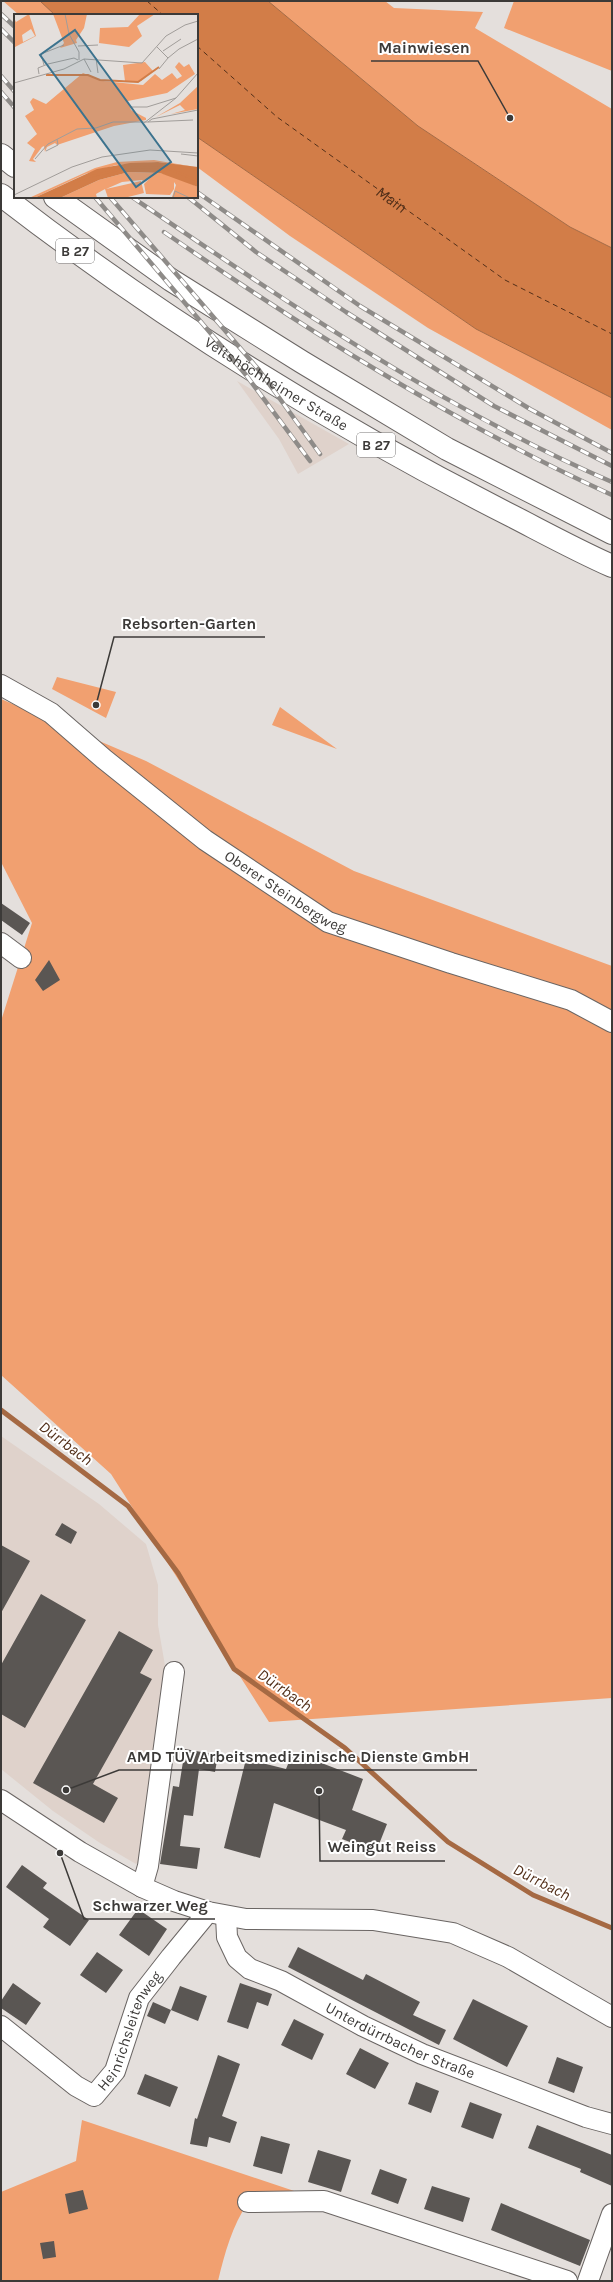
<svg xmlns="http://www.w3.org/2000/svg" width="613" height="2282" font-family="Karla,sans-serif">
  <rect width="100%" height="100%" fill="#e4dfdc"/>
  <!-- built -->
  <path fill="#dfd2cb" d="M237,381L349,444L298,474L279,439Z
    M1,1436L99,1504L146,1544L158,1585V1625L167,1677L141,1860L136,1864L100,1843L53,1811L1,1769Z"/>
  <!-- green -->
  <path fill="#f1a070" d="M3,1H40L55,15H19Z
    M268,1H385L394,8L483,12L475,28L612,109V248L570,227L418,126Z
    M514,1H612V71L504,28Z
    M197,137L476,329L612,398V430L428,328L290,236L197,167Z
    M57,677L116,692L106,718L52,689Z
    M1,699L146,761L354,871L612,966V1698L269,1722L111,1474L1,1375V1021L32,923L1,862Z
    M280,707L337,749L272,725Z
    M82,2120L324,2201L248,2202C232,2227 225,2252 218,2281H1V2192L76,2161Z"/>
  <!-- water -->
  <path fill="#d27d48" stroke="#a56943" d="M40,1H268L418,126L570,227L612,248V398L476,329L197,137V15H55Z"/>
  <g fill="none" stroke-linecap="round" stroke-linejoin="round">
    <!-- stream -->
    <path stroke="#a56943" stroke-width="5" d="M1,1410L128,1506L178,1573L234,1669L345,1748L448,1842L533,1895L612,1928"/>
    <!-- ferry -->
    <g stroke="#522f19" stroke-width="1" stroke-dasharray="5 4" stroke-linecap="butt">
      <path d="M147,1L163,15"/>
      <path id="s1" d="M197,46L277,117L505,280L612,334"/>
    </g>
  </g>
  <!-- building -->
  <path fill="#5a5653" d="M1,903L30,923L22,935L1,920Z
    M49,960L60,980L43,991L35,980Z
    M62,1523L77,1532L71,1544L55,1535Z
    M1,1545L30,1561L1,1613Z
    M41,1594L86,1620L25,1728L1,1714V1665Z
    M119,1631L153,1650L140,1673L152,1679L93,1784L118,1798L104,1823L33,1783Z
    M185,1749L218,1755L215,1772L199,1769L193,1816L184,1815L180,1846L200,1848L197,1869L160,1864L173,1786L179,1787Z
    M293,1752L363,1779L352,1810L387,1824L376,1852L342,1839L346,1830L274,1803L260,1858L224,1848L246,1759L286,1769Z
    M22,1865L47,1883L43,1888L89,1920L70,1946L43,1927L49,1919L6,1887Z
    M138,1909L167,1929L149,1956L119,1935Z
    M298,1947L363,1980L366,1974L420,2002L413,2015L446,2030L439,2045L288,1967Z
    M97,1952L123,1970L106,1993L80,1975Z
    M13,1983L41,2003L26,2025L1,2008V2001Z
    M240,1983L272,1994L268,2006L257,2002L248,2029L227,2022Z
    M180,1986L207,1996L198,2021L171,2010Z
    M473,1999L528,2026L507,2067L453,2039Z
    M153,2002L171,2010L165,2024L147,2016Z
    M294,2019L324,2034L312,2060L281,2045Z
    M360,2048L389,2063L375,2089L346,2074Z
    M218,2055L240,2064L222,2116L237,2122L230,2143L209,2137L207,2147L190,2144L195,2118L197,2119Z
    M557,2057L583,2067L574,2093L548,2083Z
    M145,2074L178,2087L170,2107L137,2094Z
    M416,2082L439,2091L431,2113L408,2104Z
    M470,2102L502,2114L493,2139L461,2127Z
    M537,2125L612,2155V2186L580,2172L581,2169L528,2148Z
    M261,2136L290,2144L282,2174L253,2166Z
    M318,2150L351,2160L341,2192L308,2182Z
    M380,2169L407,2179L398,2204L371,2194Z
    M432,2186L470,2198L463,2222L424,2209Z
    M83,2190L88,2209L69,2214L65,2194Z
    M501,2203L590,2240L580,2266L491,2230Z
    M54,2241L56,2257L43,2259L40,2243Z"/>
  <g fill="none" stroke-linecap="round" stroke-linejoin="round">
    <defs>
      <g id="minor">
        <path id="s2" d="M1,685L51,713L104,759L205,840L328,922L451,963L571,1000L612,1022"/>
        <path d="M1,943L21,958"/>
        <path d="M1,1800L80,1852L142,1887L174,1901L208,1912L246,1919L373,1920L453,1933L508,1957L612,2017"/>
        <path d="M142,1887L148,1866L174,1672"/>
        <path id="s3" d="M226,1916L227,1937L237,1958L250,1969L281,1981L363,2026L422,2054L586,2117L612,2124"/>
        <path id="s4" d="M1,2026L76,2086L94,2096L115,2071L139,1998L171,1957L208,1912"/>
        <path d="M248,2202L324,2201L567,2281"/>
        <path d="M588,2281L612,2214"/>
      </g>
      <g id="highway">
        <path d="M1,155L15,166"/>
        <path id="s5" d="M1,195C161,319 332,425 512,516C545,533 578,551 612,566"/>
        <path d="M55,197L171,280L302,362L447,449L612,533"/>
      </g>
    </defs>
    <!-- minor casing -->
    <use href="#minor" stroke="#6a6563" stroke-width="22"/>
    <!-- highway casing -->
    <use href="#highway" stroke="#6a6563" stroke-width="24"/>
    <!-- minor -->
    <use href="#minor" stroke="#fff" stroke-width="20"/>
    <!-- highway -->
    <use href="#highway" stroke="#fff" stroke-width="22"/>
    <defs>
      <path id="rail" d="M1,14L15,27
        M1,29L15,43
        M1,76L15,92
        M1,92L15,108
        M197,192L360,306L530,409L612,453
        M95,197L246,375L310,461
        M110,197L259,370L320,454
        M132,197C285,301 441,408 612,482
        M188,197L256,252L346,312L494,406L612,466
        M164,232C306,330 454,423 612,495"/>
    </defs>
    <!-- rail casing -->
    <use href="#rail" stroke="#8e8b88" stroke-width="4.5"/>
    <!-- rail -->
    <use href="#rail" stroke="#fff" stroke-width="3" stroke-dasharray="9" stroke-linecap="butt"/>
  </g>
  <g text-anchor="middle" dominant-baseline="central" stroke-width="4" stroke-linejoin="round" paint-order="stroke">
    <!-- shield labels -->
    <g fill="#fff" stroke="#767574" stroke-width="1">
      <rect x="56" y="239" width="38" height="24" rx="3"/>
      <rect x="357" y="433" width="38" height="24" rx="3"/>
    </g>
    <g font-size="14" font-weight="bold" fill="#3c3a38">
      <text x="75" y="251">B 27</text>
      <text x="376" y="445">B 27</text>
    </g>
    <!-- street labels -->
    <g font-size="15" fill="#3c3a38" stroke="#fff">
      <text stroke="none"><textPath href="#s5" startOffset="334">Veitshöchheimer Straße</textPath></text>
      <text stroke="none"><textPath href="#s2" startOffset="353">Oberer Steinbergweg</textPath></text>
      <text stroke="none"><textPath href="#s4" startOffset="192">Heinrichsleitenweg</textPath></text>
      <text stroke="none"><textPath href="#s3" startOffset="228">Unterdürrbacher Straße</textPath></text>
    </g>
    <!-- water labels -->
    <g font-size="16" font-style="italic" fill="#522f19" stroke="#fff">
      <text stroke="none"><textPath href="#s1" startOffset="248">Main</textPath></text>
      <text transform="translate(66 1443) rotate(37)">Dürrbach</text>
      <text transform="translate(285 1690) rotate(35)">Dürrbach</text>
      <text transform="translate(542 1882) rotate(27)">Dürrbach</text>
    </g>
  </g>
  <!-- overview -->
  <g transform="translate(14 14)">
    <rect width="184" height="184" fill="#e4dfdc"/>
    <path d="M15,0L22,22L1,33L0,4L2,8ZM17,15L21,22L9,28L8,21ZM39,0H73L70,14L62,26L63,29L46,34L50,29ZM126,0H141L123,12L128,22L115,33L85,29L86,14L114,13ZM131,48L139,57L127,67H111L109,51ZM165,48L170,53L175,50L181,60L153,79L114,87L117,96L132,104V106L100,112L43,131L41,129L33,133L31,138L30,132L28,133L19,145L22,148L15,147L21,135L13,129L23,120L11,102L20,96L16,88L19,84L32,90L69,59L89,67L129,71L141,60L148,66L158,59L163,65L168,62L161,53ZM184,72V95L157,100L171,96L166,91L142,103L166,89ZM140,146L181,153L144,148L102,151L71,160L20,184H15L81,154L103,148ZM115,158L146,159L162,163L184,173V184L158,183L162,171L160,168V175L156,181L132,180L130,170L136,164H134L129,167L128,166L108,168L92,175L127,167L130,179L110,184H94L91,175L82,180L83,184H46L85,166Z" fill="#f1a070" fill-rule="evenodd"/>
    <path d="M144,148L184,153V173L146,159L115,158L85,166L46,184H20L83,155L116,149Z" fill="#d27d48"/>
    <path fill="none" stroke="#d27d48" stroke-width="2" d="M32,61H74L86,66L124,68L145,53M29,184L70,164L116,153L153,154L184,167"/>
    <path fill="none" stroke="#a19d9a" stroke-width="1" d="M51,0L55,20L65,38V46M64,32L84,31M143,33L154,44L165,35L184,25M149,37L167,25M82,44L84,59M70,45L77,58M30,51L27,40L50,31M145,55L154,44M25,60L24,54L34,50L60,44L64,46M0,69L50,55L70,45L128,49L152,22L171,11L184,7M116,93H133L162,84M134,108L179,106M130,109L162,84L184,59M32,137L44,131L43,125M167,140L184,142M21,145L34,130L63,115L82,114L99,108H134L138,105L184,96M0,181L58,153L88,143L136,136L184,139M159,184L161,177L176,184"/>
    <path fill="#3c738e" fill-opacity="0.15" stroke="#3c738e" stroke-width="2" d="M61,16L157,148L122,173L26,41Z"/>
    <rect width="184" height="184" fill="none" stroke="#3c3a38" stroke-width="2"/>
  </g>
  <!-- callouts -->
  <path fill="none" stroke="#3c3a38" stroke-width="1.5" d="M510 118L478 61H371M96 705L114 637H265M66 1790L119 1770H477M319 1791L320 1861H445M60 1853L84 1919H215"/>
  <g fill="#3c3a38" stroke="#fff" stroke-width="1.5">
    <circle cx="510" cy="118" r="4"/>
    <circle cx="96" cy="705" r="4"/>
    <circle cx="66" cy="1790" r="4"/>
    <circle cx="319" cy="1791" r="4"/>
    <circle cx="60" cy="1853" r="4"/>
  </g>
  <g font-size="16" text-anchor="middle" font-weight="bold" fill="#3c3a38" stroke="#fff" stroke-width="4" stroke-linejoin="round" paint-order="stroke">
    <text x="424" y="53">Mainwiesen</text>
    <text x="189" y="629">Rebsorten-Garten</text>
    <text x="298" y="1762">AMD TÜV Arbeitsmedizinische Dienste GmbH</text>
    <text x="382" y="1852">Weingut Reiss</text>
    <text x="150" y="1911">Schwarzer Weg</text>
  </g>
  <!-- border -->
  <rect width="613" height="2282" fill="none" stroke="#3c3a38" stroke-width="4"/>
</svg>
